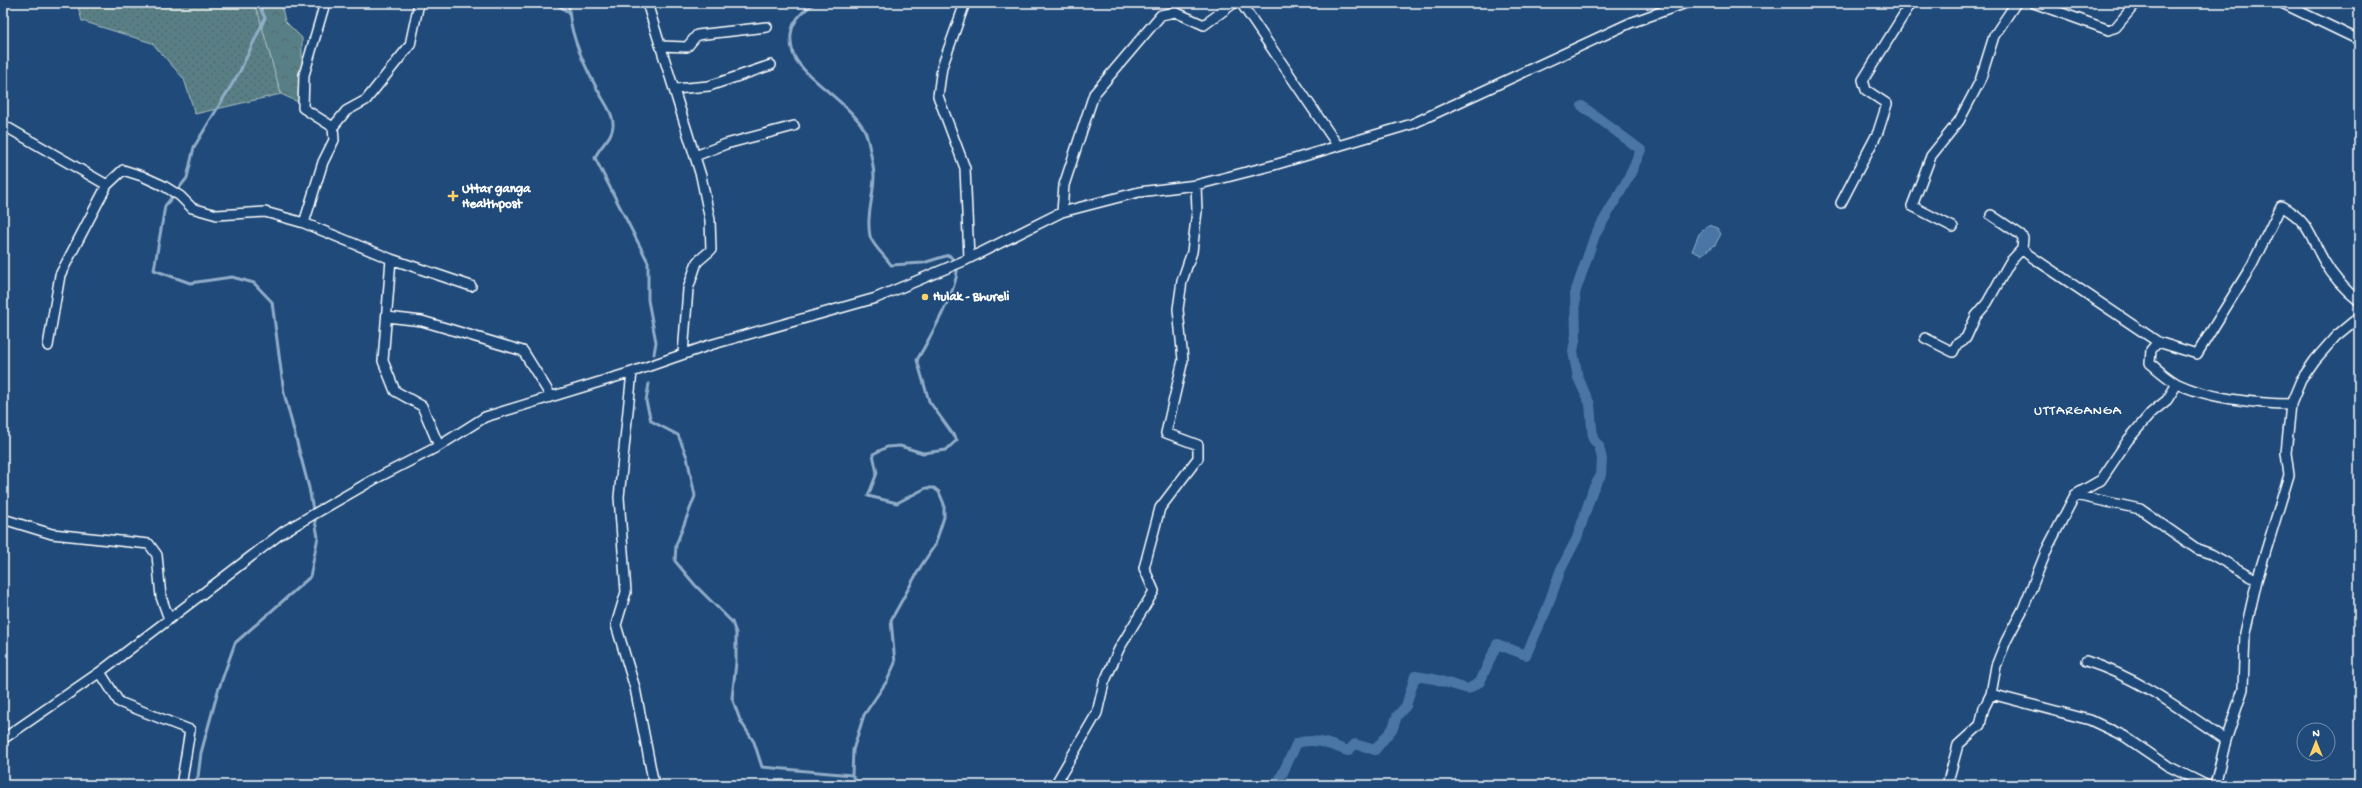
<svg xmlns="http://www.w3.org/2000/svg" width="2362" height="788" font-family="'Gochi Hand',sans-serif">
  <defs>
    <pattern id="grass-dots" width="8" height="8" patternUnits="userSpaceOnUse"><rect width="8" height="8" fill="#587f85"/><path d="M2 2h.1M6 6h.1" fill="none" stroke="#526668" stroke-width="1.8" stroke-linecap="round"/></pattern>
    <pattern id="forest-crowns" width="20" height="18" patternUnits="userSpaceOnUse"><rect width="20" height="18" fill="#587f85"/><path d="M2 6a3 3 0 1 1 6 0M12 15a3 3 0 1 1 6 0" fill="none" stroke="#526668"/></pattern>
  </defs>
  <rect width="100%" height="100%" fill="#1f4a7a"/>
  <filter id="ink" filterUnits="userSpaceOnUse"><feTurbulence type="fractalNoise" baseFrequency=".025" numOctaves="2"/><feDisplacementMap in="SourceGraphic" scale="8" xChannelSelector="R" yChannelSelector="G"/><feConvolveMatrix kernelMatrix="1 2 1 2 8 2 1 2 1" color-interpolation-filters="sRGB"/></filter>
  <g filter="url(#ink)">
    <!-- grass -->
    <path fill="url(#grass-dots)" stroke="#acbfc2" d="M77,3H253L259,16L281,94L195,114L184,79L152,43L82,21Z"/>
    <!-- forest -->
    <path fill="url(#forest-crowns)" stroke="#acbfc2" d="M253,3H281L285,21L302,38V104L281,94L259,16Z"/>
    <!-- water -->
    <path fill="#4876a4" stroke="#91adc8" d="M1708,225L1717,228L1721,234L1715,245L1701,255L1692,251L1699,234Z"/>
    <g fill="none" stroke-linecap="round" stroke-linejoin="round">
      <!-- stream -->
      <path stroke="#91adc8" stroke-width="3" d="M555,3L568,12
        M569,3C568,31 583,63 596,87C602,99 614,113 613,126C612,139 599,146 595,158L648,262V300L656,342L654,354
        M815,3C796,15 786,29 793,53C799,75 852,104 865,131C868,139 874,167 874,176C874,195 866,216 870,236C872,245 886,257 891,265L923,263L949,255C952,259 957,262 957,268C959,287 927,343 917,360L929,401L957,440L946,450L923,453L900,446L887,447L873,454L877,473L868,496L897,503L926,488H934L939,492L944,504V517L935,545L921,566L891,620L895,663L887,681L864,715L853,750L852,775L858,785
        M649,384L646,401L651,421L678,435L687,457L695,496L676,545L675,561L695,585L732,622L736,633V663L732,698L740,720L754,742L762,767L852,775
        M193,785L198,777L201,753L218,691L235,643L310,577L318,537L309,488L284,393L272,302L254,283L232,277L190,283L154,270L165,206L187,178L194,147L240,71L265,18L258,3"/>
      <!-- canal -->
      <path stroke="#4876a4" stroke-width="10" d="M1277,785L1297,743C1316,737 1331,745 1348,751L1355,744L1375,750L1393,728L1397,716L1406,706L1415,676L1434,679L1468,689L1480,682L1497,644L1526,655L1546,611L1561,569L1577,538L1593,489L1601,475L1602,459L1599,446L1593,439L1590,404L1578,378L1573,351L1576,335L1575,293L1595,235L1629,177L1641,150L1582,106"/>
      <defs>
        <path id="minor" d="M325,3L304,75L303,108L333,127L334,140L323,162L304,223L391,259L383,361L395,391L422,406L439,446
          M647,3L701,176L710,220L711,250L697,262L688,289L683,354
          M965,3L942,67L938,96L965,168L969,258
          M1241,3L1338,146
          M2034,3L2109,30L2116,27L2136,3
          M2282,3L2359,40
          M661,46L687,47L697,35L767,27
          M675,89L709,86L771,65
          M3,125L107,185L123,170L142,176L164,186L180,196L192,208L217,215L265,212L304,223
          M333,127L346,111L366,100L410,45L419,3
          M695,156L726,144L794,126
          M1841,203L1878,132L1887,104L1866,90L1863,80L1911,3
          M1062,212L1064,185L1094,94L1161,15L1175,12L1204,25L1234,3
          M1991,215L2021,235L2023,238L2022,249L2029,255L2158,342L2151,350L2150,363C2158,370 2167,378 2176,383C2206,398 2258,404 2291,404
          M1953,227L1912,206L1931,156L1959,121L1980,81L1994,36L2016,3
          M391,259L471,286
          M387,317L422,321L523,351L551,396
          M1925,338L1953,352L1957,344L1966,338L1976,316L1987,303L2010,262L2022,249
          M2158,342L2197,354L2252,265L2281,206C2310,222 2309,235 2324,261C2333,277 2345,290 2359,301
          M48,346L60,275L107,185
          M632,372L619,497L626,592L616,625L635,688L654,785
          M2075,495L2140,509L2197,549L2211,554L2257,580
          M3,519L52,534L149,544L157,555L161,597L169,619
          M2086,661C2139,678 2180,709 2226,740
          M100,672L119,702L190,730L182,780L184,785
          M1991,694L2090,720L2124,736L2168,766L2206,785
          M3,739L100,672L283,532L373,480L439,446L485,417L632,372L710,345L876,298L966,260L1062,212L1139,192L1196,185L1274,165L1412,124L1630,23L1686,3
          M1055,785L1097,713L1104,683L1119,649L1154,591L1144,568L1160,508L1198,458V445L1166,433L1183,360L1178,309L1182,281L1192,252L1197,211L1196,185
          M1947,785L1958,745L1980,725L1984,708L1991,694L1996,666L2006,641L2023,609L2048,547L2075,495L2101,480L2128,440L2151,413L2167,400L2177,384
          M2215,785L2226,740L2243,689L2245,633L2257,580L2289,475L2286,453L2291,404L2301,380L2315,360L2336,336L2359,317"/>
      </defs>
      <!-- minor casing -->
      <use href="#minor" stroke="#fff" stroke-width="12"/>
      <!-- minor -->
      <use href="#minor" stroke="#1f4a7a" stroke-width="9"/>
    </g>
  </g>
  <!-- markers -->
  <g fill="#ffd166" stroke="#1f4a7a" stroke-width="1.5">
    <path d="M451 190h4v4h4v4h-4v4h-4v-4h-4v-4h4z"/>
    <circle cx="925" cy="297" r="4"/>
  </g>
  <g text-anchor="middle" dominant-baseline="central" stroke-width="3" stroke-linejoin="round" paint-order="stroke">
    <!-- poi labels -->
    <g font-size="13" font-weight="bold" fill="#fff" stroke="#1f4a7a" text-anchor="start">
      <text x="462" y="189">Uttar ganga<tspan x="462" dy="15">Healthpost</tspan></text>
      <text x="933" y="297">Hulak - Bhureli</text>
    </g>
    <!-- neighbourhood labels -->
    <g font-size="14" letter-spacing="1" fill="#fff" stroke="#1f4a7a">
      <text x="2078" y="411">UTTARGANGA</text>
    </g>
  </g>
  <!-- margin -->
  <rect width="2362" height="788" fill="none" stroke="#1f4a7a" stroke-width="16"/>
  <rect x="8" y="8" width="2346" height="772" fill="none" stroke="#fff" stroke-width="1.5" filter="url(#ink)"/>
  <!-- north arrow -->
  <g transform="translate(2316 742)"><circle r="19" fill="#1f4a7a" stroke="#7992af"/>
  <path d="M0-3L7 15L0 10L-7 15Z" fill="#ffd166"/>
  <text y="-6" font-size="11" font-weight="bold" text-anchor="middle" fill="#ffffff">N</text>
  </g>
</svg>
